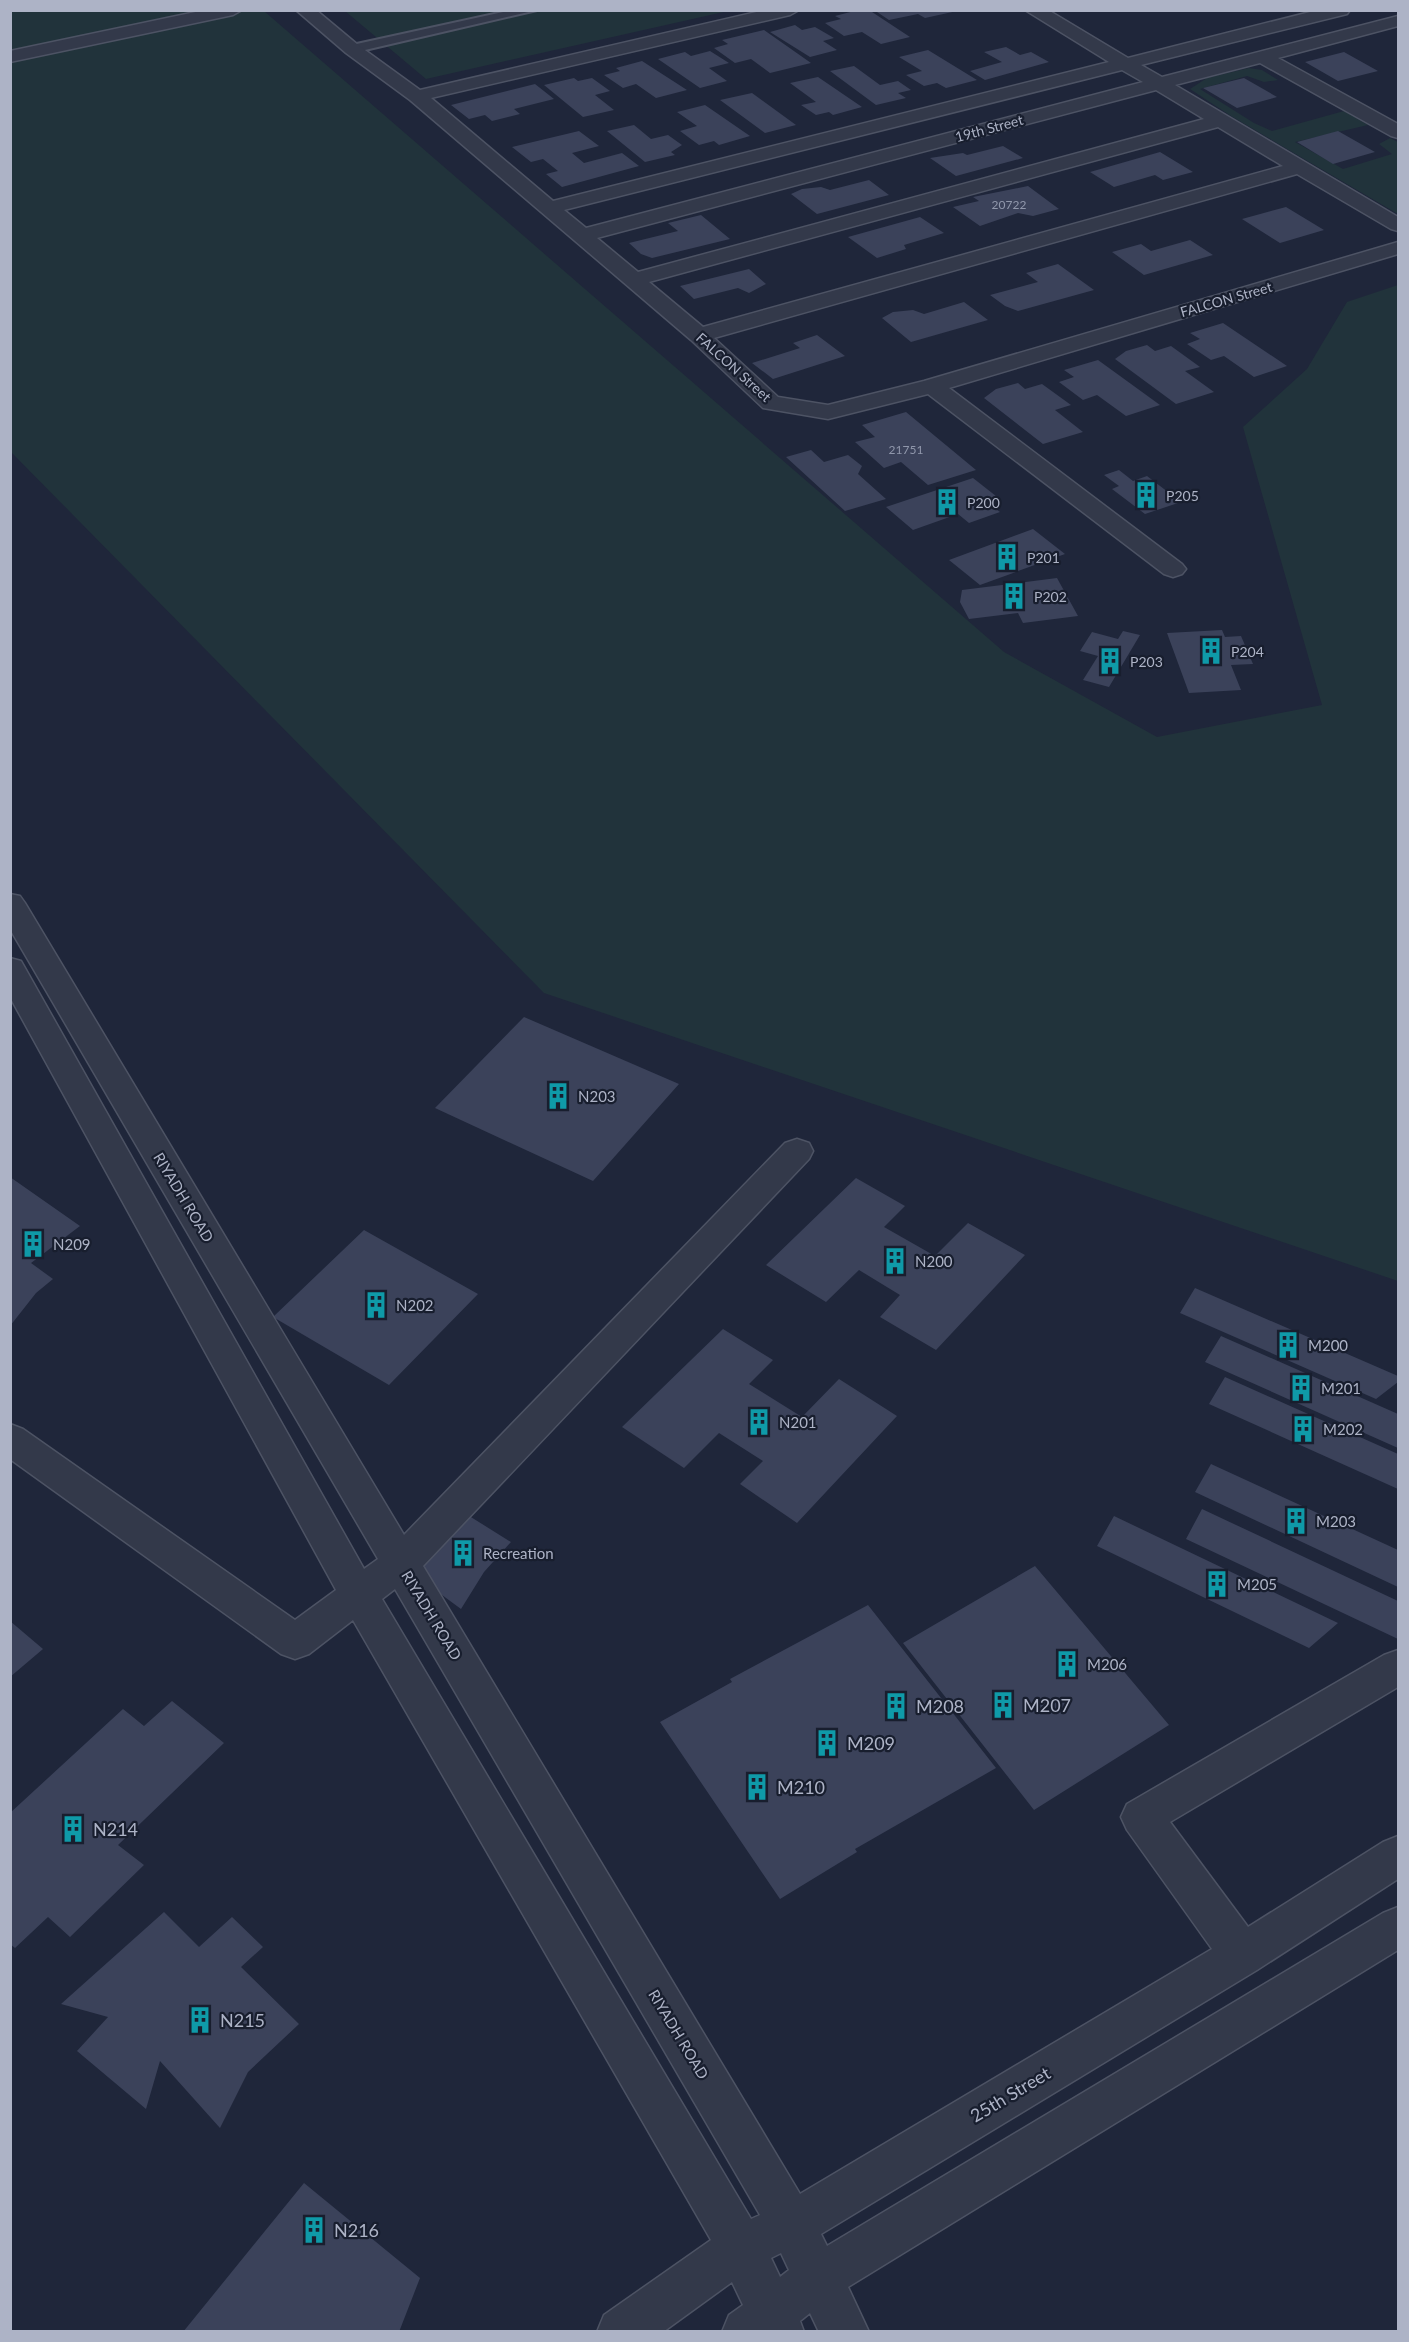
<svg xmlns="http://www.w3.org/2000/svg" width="1409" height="2342" font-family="Lato,sans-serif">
  <rect width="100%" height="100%" fill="#1f263a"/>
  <!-- green -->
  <path fill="#21333b" d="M10,11H264L1004,652L1157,737L1322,705L1243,427L1307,369L1347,302L1398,285V1281L544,993L11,452Z
    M345,11H728L426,79Z
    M1249,68L1262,70L1278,80L1264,82L1247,76L1200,89L1254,123L1272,131L1344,111L1368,125L1295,142L1343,169L1392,154L1379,144L1390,138L1398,142V214L1231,116L1190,89L1207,78Z"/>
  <!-- building -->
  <path fill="#3b425a" d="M858,10H869L910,37L881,44L862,32L844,36L825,23L841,19L835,16Z
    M874,10H957V11L925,18L918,14L889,20Z
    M795,25L802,30L815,27L834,38L823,41L837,50L810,57L770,32Z
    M764,30L811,63L770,73L751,59L735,63L714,48L728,44L722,40Z
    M1006,47L1020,55L1031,52L1049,62L985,80L970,71L1002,62L984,52Z
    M928,50L977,80L946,88L937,83L924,86L906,75L922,71L899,57Z
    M710,51L729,63L709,68L727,81L700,88L658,59L685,52L691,56Z
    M1344,52L1378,71L1338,81L1305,62Z
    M642,61L687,90L656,98L636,84L623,88L604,75L620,71L616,68Z
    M854,66L880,85L898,81L911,90L898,93L906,98L876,105L830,71Z
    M818,77L862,107L833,115L829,112L816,115L801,105L816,102L790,83Z
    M574,78L578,81L592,78L610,91L595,95L614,110L583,117L544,85Z
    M1244,78L1277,97L1237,108L1203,88Z
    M535,84L554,99L514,109L520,114L492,121L485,115L469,119L451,105Z
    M752,93L796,125L765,133L720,100Z
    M705,105L750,136L719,145L714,141L699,145L680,131L697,126L677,112Z
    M634,125L651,139L668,135L682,145L671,152L675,155L645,162L607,131Z
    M579,131L599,146L572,153L584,163L622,153L639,166L562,187L546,174L558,171L543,159L531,162L512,147Z
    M1338,131L1375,152L1333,164L1297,142Z
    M1003,146L1023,158L956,176L930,158L963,153L967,155Z
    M1160,152L1193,172L1163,180L1155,175L1114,187L1090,172Z
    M869,180L889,195L817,214L791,194L802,189L821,187L830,190Z
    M1028,186L1059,209L1033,216L1018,213L980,226L953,207L979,201L973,197Z
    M1286,207L1324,230L1280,243L1242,219Z
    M701,215L730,239L652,258L641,254L629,243L678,231L668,223Z
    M920,217L944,233L904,245L906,249L877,258L848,237Z
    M1190,240L1213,255L1144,275L1112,252L1141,244L1151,251Z
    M1058,264L1094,290L1018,311L1005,306L990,295L1038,282L1026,273Z
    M749,269L766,284L749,293L738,288L694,299L680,286Z
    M964,302L988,320L911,342L882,318L893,312L913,310L924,314Z
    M1223,323L1287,366L1254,377L1224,356L1211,360L1187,344L1200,339L1190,333Z
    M817,335L845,356L773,379L752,363L800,348L793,343Z
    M1147,345L1155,351L1171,346L1200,367L1185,371L1214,392L1176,404L1115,359L1126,351Z
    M1098,360L1160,405L1126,416L1097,395L1083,400L1059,382L1074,377L1064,370Z
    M1018,383L1025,389L1042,384L1071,405L1055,410L1083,432L1043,444L984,398L996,389Z
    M906,412L976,470L928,485L901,462L884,468L855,442L875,437L862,425Z
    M811,450L824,462L848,455L862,466L858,474L886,499L845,511L786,457Z
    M1119,470L1133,481L1147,476L1181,502L1145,514L1112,489L1119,486L1104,475Z
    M973,478L1001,500L989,504L1000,512L969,523L958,514L913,530L886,507Z
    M1033,529L1065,554L980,585L949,560Z
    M1057,578L1078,616L1023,623L1018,613L969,619L960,602L962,590Z
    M1222,630L1225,637L1241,636L1253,664L1231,665L1241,690L1189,693L1167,633Z
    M1123,631L1140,635L1109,687L1083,680L1098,656L1080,651L1092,632L1118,639Z
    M524,1017L679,1084L593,1181L435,1108Z
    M10,1177L80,1226L31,1263L53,1279L36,1293L10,1326Z
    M856,1178L905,1206L884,1227L935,1256L968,1223L1025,1255L936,1350L880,1317L900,1295L859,1270L826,1302L766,1265Z
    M364,1230L478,1294L389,1385L273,1317Z
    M1195,1288L1398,1376V1382L1376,1399L1180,1313Z
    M723,1329L773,1360L749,1384L802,1417L839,1379L897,1416L797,1523L740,1484L763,1461L719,1433L684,1468L622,1427Z
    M1221,1336L1398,1414V1448L1205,1362Z
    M1225,1377L1398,1454V1489L1209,1404Z
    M1211,1464L1398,1550V1587L1195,1492Z
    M1202,1509L1398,1601V1639L1186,1539Z
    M466,1514L511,1542L484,1572L461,1609L408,1570Z
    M1114,1516L1338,1623L1309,1648L1097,1546Z
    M1035,1566L1169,1725L1034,1810L903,1643Z
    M868,1605L996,1768L855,1849L857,1852L780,1899L660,1722L732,1682L730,1679Z
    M10,1621L43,1649L10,1677Z
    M172,1701L224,1743L118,1845L144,1865L70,1937L48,1917L15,1948L10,1944V1813L123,1709L144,1726Z
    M164,1912L199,1947L232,1917L263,1947L241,1967L299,2024L248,2072L220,2128L160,2061L146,2109L77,2051L108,2017L61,2004Z
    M304,2183L420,2278L399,2332H183Z"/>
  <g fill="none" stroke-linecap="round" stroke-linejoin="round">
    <defs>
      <path id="lane" d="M512,10H537L352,53L346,49L352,45Z"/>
      <path id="street" d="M205,10H242L233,15L10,62V51Z
        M296,10H316L358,45L420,90L765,10H799L790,15L431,98L553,201L1109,62L1025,10H1048L1128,58L1318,10H1350L1347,14L1141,65L1162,77L1398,16V26L1278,58L1398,124V138L1391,136L1260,63L1175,85L1398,217V231L1391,229L1297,174L714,338L778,397L828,405L924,381L1398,242V254L949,388L1182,564L1186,569L1182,574L1173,577L1164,574L928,394L828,419L763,408L691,340L410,100L346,53ZM1122,70L1143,82L586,228L564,210ZM1156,90L1204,119L638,272L597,238ZM1218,127L1283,166L703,327L649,282Z
        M10,894L20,896L25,903L404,1535L785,1143L797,1139L809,1143L813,1151L809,1159L423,1566L800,2194L1212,1949L1127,1830L1121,1817L1127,1804L1384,1655L1398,1650V1687L1170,1822L1248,1927L1383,1842L1398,1836V1879L1257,1970L821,2234L827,2246L1383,1913L1398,1907V1950L848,2287L869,2332H819L810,2313L800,2321L804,2332H722L729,2315L743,2305L732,2282L663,2332H597L604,2315L711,2240L353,1620L309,1654L295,1659L281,1654L10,1459V1424L23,1429L295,1620L336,1590L10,997V958L21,961L25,968L364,1569L378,1559L10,929ZM395,1589L760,2215L751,2219L382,1599ZM781,2253L789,2270L780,2277L771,2258Z"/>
    </defs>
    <!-- lane casing -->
    <use href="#lane" stroke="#4d5364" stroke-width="4"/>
    <!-- street casing -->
    <use href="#street" stroke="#4d5364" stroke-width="3"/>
    <!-- lane -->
    <use href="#lane" fill="#33394a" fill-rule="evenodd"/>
    <!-- street -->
    <use href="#street" fill="#33394a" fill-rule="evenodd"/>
  </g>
  <!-- icons -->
  <defs>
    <symbol id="building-bare" viewBox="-9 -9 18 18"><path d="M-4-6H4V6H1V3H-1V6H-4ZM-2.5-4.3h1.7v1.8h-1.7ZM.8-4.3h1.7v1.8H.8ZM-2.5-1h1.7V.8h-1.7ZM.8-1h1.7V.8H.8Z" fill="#0f9aa8" stroke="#181e2e" stroke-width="2.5" paint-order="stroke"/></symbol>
  </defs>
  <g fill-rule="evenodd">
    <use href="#building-bare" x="1127" y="476" width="38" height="38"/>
    <use href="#building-bare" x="928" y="483" width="38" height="38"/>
    <use href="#building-bare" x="988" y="538" width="38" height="38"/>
    <use href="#building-bare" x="995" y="577" width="38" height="38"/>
    <use href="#building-bare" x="1192" y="632" width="38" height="38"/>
    <use href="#building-bare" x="1091" y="642" width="38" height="38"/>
    <use href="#building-bare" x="539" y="1077" width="38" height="38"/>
    <use href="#building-bare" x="14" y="1225" width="38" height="38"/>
    <use href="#building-bare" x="876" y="1242" width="38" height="38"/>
    <use href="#building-bare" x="357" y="1286" width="38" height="38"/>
    <use href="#building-bare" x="1269" y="1326" width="38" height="38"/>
    <use href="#building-bare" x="1282" y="1369" width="38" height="38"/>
    <use href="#building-bare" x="740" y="1403" width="38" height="38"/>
    <use href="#building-bare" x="1284" y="1410" width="38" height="38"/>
    <use href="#building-bare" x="1277" y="1502" width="38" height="38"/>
    <use href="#building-bare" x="444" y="1534" width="38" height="38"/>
    <use href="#building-bare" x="1198" y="1565" width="38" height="38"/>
    <use href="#building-bare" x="1048" y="1645" width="38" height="38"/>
    <use href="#building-bare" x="984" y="1686" width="38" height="38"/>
    <use href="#building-bare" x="877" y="1687" width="38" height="38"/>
    <use href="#building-bare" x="808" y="1724" width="38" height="38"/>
    <use href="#building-bare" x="738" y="1768" width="38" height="38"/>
    <use href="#building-bare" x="54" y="1810" width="38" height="38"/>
    <use href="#building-bare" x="181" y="2001" width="38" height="38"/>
    <use href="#building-bare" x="295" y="2211" width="38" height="38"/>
  </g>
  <g text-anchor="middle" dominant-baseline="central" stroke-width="4.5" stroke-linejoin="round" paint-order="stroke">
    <!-- number labels -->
    <g font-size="12" fill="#9097ab">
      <text x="1009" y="204">20722</text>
      <text x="906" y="449">21751</text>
    </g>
    <!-- far-street labels -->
    <g font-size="14" fill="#adb3c6" stroke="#181e2e">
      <text transform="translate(989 128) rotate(-15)">19th Street</text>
      <text transform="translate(1226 299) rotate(-16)">FALCON Street</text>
      <text transform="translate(734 367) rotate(42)">FALCON Street</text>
    </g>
    <!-- far-poi labels -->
    <g font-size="14" fill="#adb3c6" stroke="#181e2e" text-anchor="start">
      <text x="1166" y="495">P205</text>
      <text x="967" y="502">P200</text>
      <text x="1027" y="557">P201</text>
      <text x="1034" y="596">P202</text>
      <text x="1231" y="651">P204</text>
      <text x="1130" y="661">P203</text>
    </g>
    <!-- poi labels -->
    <g font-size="15" fill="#adb3c6" stroke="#181e2e" text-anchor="start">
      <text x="578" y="1096">N203</text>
      <text x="53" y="1244">N209</text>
      <text x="915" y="1261">N200</text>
      <text x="396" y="1305">N202</text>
      <text x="1308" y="1345">M200</text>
      <text x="1321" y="1388">M201</text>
      <text x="779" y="1422">N201</text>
      <text x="1323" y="1429">M202</text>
      <text x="1316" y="1521">M203</text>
      <text x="483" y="1553">Recreation</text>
      <text x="1237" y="1584">M205</text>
      <text x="1087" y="1664">M206</text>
    </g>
    <!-- street labels -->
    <g font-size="15" fill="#adb3c6" stroke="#181e2e">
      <text transform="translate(184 1197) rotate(59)">RIYADH ROAD</text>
      <text transform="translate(432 1615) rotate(59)">RIYADH ROAD</text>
      <text transform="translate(679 2034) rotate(59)">RIYADH ROAD</text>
    </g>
    <!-- near-poi labels -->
    <g font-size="18" fill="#adb3c6" stroke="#181e2e" text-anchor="start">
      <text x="1023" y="1705">M207</text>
      <text x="916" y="1706">M208</text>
      <text x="847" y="1743">M209</text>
      <text x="777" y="1787">M210</text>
      <text x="93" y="1829">N214</text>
      <text x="220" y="2020">N215</text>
      <text x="334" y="2230">N216</text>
    </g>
    <!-- near-street labels -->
    <g font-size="18" fill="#adb3c6" stroke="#181e2e">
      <text transform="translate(1010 2094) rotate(-31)">25th Street</text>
    </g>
  </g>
  <!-- border -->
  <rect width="1409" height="2342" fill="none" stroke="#adb3c6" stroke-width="24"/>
</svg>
